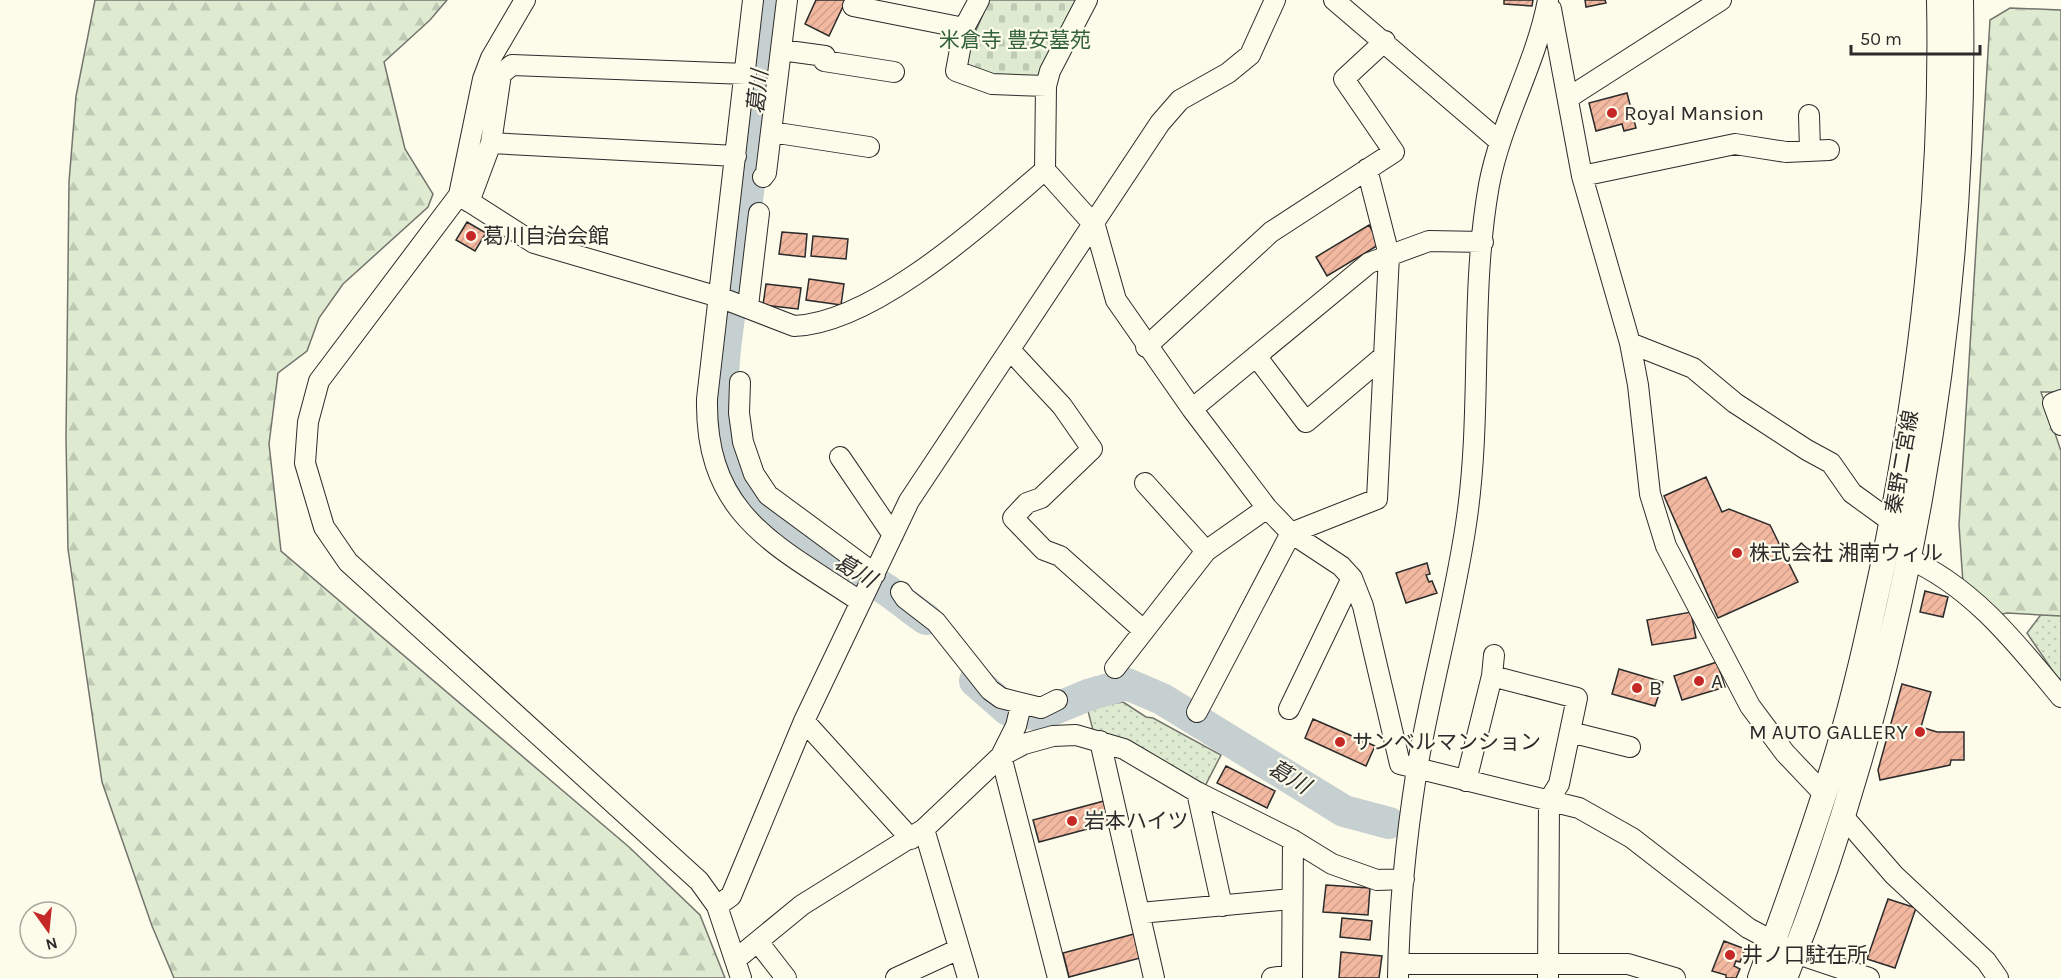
<svg xmlns="http://www.w3.org/2000/svg" width="2061" height="978" font-family="Karla,'Noto Sans JP',sans-serif">
  <defs>
    <pattern id="grass-dots" width="8" height="8" patternUnits="userSpaceOnUse" patternTransform="scale(1.5)"><rect width="8" height="8" fill="#deebd1"/><path d="M2 2h.1M6 6h.1" fill="none" stroke="#bfcab4" stroke-width="1.8" stroke-linecap="round"/></pattern>
    <pattern id="forest-firs" width="22" height="20" patternUnits="userSpaceOnUse" patternTransform="scale(1.5)"><rect width="22" height="20" fill="#deebd1"/><path d="M5 1l3.5 6h-7zM16 11l3.5 6h-7z" fill="#bfcab4"/></pattern>
    <pattern id="cemetery-stones" width="16" height="16" patternUnits="userSpaceOnUse" patternTransform="scale(1.5)"><rect width="16" height="16" fill="#deebd1"/><path d="M2 7V4a2 2 0 0 1 4 0v3zM10 15v-3a2 2 0 0 1 4 0v3z" fill="#bfcab4"/></pattern>
    <pattern id="building-hatch" width="6" height="6" patternUnits="userSpaceOnUse" patternTransform="scale(1.5)"><rect width="6" height="6" fill="#f2b8a0"/><path d="M-1 1l2-2M0 6l6-6M5 7l2-2" fill="none" stroke="#d09e8a"/></pattern>
  </defs>
  <rect width="100%" height="100%" fill="#fdfbea"/>
  <!-- grass -->
  <path fill="url(#grass-dots)" stroke="#74746e" stroke-width="1.5" d="M2061,588V683L2027,633Z
    M1123,702L1146,717L1153,718L1221,755L1204,788L1094,734L1088,711L1103,705Z"/>
  <!-- forest -->
  <path fill="url(#forest-firs)" stroke="#74746e" stroke-width="1.5" d="M95,0H447L430,20L384,62L405,149L433,194L428,207L343,284L319,318L307,351L278,373L269,444L281,551L629,847L700,915L725,978H174L152,926L102,782L68,549L66,438L69,182L76,96Z
    M2010,8L2061,10V392H2041L2061,451V616L2007,613L1983,618L1963,583L1959,525L1990,20Z"/>
  <!-- cemetery -->
  <path fill="url(#cemetery-stones)" stroke="#74746e" stroke-width="1.5" d="M989,0H1079L1042,74C1020,89 989,76 966,68L963,61Z"/>
  <g fill="none" stroke-linecap="round" stroke-linejoin="round">
    <!-- river -->
    <path stroke="#c7d0d0" stroke-width="32" d="M768,0C761,72 754,145 745,217C736,296 697,423 749,492C780,533 838,562 882,587C897,596 911,609 926,619
      M975,681L1008,710L1040,715L1088,695L1127,684L1162,699L1344,811L1389,823"/>
  </g>
  <!-- building -->
  <path fill="url(#building-hatch)" stroke="#2b2b2b" stroke-width="1.5" d="M816,0H846L829,36L805,24Z
    M1504,0H1533L1532,6L1504,4Z
    M1585,0H1605L1606,3L1586,7Z
    M1627,93L1636,128L1624,131L1622,124L1596,131L1589,103Z
    M467,222L486,233L475,251L456,240Z
    M1369,225L1380,244L1327,276L1316,257Z
    M782,232L807,234L805,257L779,254Z
    M813,236L848,239L846,259L811,256Z
    M809,279L844,284L841,305L806,300Z
    M766,284L801,288L798,309L763,305Z
    M1706,477L1722,512L1729,509L1770,525L1798,582L1718,618L1664,496Z
    M1427,563L1430,574L1426,575L1429,582L1432,581L1437,593L1406,603L1396,573Z
    M1925,591L1948,597L1943,617L1920,612Z
    M1691,612L1696,638L1652,645L1647,620Z
    M1717,662L1725,687L1682,700L1674,676Z
    M1619,669L1663,682L1655,706L1612,694Z
    M1902,684L1931,692L1921,727L1937,732H1964V760H1951L1950,765L1880,780L1878,770Z
    M1313,719L1375,746L1366,766L1305,738Z
    M1226,766L1275,791L1267,808L1217,783Z
    M1104,801L1110,823L1039,842L1033,820Z
    M1326,885L1370,888L1368,915L1323,912Z
    M1888,899L1916,908L1895,968L1867,959Z
    M1342,918L1372,921L1370,940L1340,937Z
    M1134,934L1140,958L1069,977L1063,953Z
    M1724,941L1745,949L1740,962L1736,961L1734,966L1740,969L1736,978H1726V975L1712,971Z
    M1341,952L1382,956L1379,978H1339Z"/>
  <g fill="none" stroke-linecap="round" stroke-linejoin="round">
    <defs>
      <path id="minor" d="M525,0L491,58L483,79L459,195L319,381L308,422L305,463L324,527L348,562L699,881L717,906L741,978
        M753,0L707,399C705,516 776,545 861,602
        M979,0L964,28L956,71L992,84L1046,86
        M1087,0L1050,71L1046,86L1045,170L1095,226L1116,300L1192,409L1267,508L1291,533L1341,566L1352,578L1363,606L1400,764L1579,808L1632,838L1748,928L1795,953L1869,978
        M1334,0L1499,141
        M853,6L964,28
        M1551,9L1582,176L1630,343L1638,385L1650,494L1666,546L1750,706L1785,753L1824,794
        M781,50L825,56L824,61L894,72
        M1568,98L1721,0
        M1809,115L1810,151
        M771,132L869,147
        M491,143L736,156
        M1582,176L1735,144L1786,152L1829,150
        M763,177L766,173L787,0
        M459,195L534,243L719,297L794,326C875,323 984,222 1045,170
        M469,202L491,143L501,74L512,65L746,74
        M748,306L759,213
        M1630,343L1693,368L1735,403L1807,450L1831,463L1852,493L1892,522
        M1146,347L1271,232L1394,152L1344,79L1385,41
        M1010,350L1062,406L1092,449L1041,498L1027,503L1013,518L1044,550L1060,556L1143,630
        M1256,356L1306,422L1384,356
        M740,382L739,413L743,442L754,474L768,495L875,574
        M2061,400L2053,403L2061,425
        M1192,409L1369,263L1429,241L1483,242
        M840,457L893,535
        M1145,483L1206,551
        M1907,558C1972,586 2017,644 2061,697
        M901,592L905,598L936,622L990,690L1001,698L1041,708L1057,700
        M1115,668L1206,551L1267,508
        M1492,676L1494,655
        M1021,705L1016,726L1001,756L1058,978
        M1289,709L1352,578
        M1197,712L1291,533L1377,499L1389,255L1367,169
        M804,721L911,839
        M1570,732L1630,747
        M1100,741L1154,978
        M1466,781L1492,676L1577,698L1559,784L1549,800L1548,978
        M1197,792L1222,906
        M1842,815L1894,875L1986,961L1998,978
        M924,829L968,978
        M717,906L731,896L804,721L909,501L1160,123L1180,100L1228,73L1250,55L1275,0
        M1140,913L1291,899
        M758,942L786,978
        M735,960L802,905L924,829L1001,756L1024,744L1053,736L1076,735L1124,749L1197,792L1293,840L1332,864L1377,880L1404,879
        M1399,964H1628L1675,978
        M896,978L959,949
        M1272,978L1292,975
        M1292,978L1293,840
        M1398,978C1399,908 1406,838 1417,769C1431,687 1454,606 1466,524C1483,412 1469,297 1489,185C1501,121 1536,64 1548,0"/>
      <path id="major" d="M1760,978C1788,902 1815,827 1838,750C1856,690 1869,629 1882,569C1921,382 1943,191 1939,0
        M1785,978C1905,680 1967,321 1961,0"/>
    </defs>
    <!-- minor casing -->
    <use href="#minor" stroke="#2b2b2b" stroke-width="22"/>
    <!-- major casing -->
    <use href="#major" stroke="#2b2b2b" stroke-width="26"/>
    <!-- minor -->
    <use href="#minor" stroke="#fdfbea" stroke-width="20"/>
    <!-- major -->
    <use href="#major" stroke="#fdfbea" stroke-width="24"/>
  </g>
  <!-- markers -->
  <g fill="#c62828" stroke="#fdfbea" stroke-width="2">
    <circle cx="1612" cy="113" r="6"/>
    <circle cx="471" cy="236" r="6"/>
    <circle cx="1737" cy="553" r="6"/>
    <circle cx="1699" cy="681" r="6"/>
    <circle cx="1637" cy="688" r="6"/>
    <circle cx="1920" cy="732" r="6"/>
    <circle cx="1340" cy="742" r="6"/>
    <circle cx="1072" cy="821" r="6"/>
    <circle cx="1730" cy="955" r="6"/>
  </g>
  <g text-anchor="middle" dominant-baseline="central" stroke-width="4.5" stroke-linejoin="round" paint-order="stroke">
    <!-- park labels -->
    <g font-size="21" fill="#34623c" stroke="#fdfbea">
      <text x="1015" y="40">米倉寺 豊安墓苑</text>
    </g>
    <!-- poi labels -->
    <g font-size="21" fill="#2b2b2b" stroke="#fdfbea" text-anchor="start">
      <text x="1624" y="113">Royal Mansion</text>
      <text x="483" y="236">葛川自治会館</text>
      <text x="1749" y="553">株式会社 湘南ウィル</text>
      <text x="1711" y="681">A</text>
      <text x="1649" y="688">B</text>
      <text x="1908" y="732" text-anchor="end">M AUTO GALLERY</text>
      <text x="1352" y="742">サンベルマンション</text>
      <text x="1084" y="821">岩本ハイツ</text>
      <text x="1742" y="955">井ノ口駐在所</text>
    </g>
    <!-- street labels -->
    <g font-size="21" fill="#2b2b2b" stroke="#fdfbea">
      <text transform="translate(1902 462) rotate(-80)">秦野二宮線</text>
    </g>
    <!-- water labels -->
    <g font-size="22" font-style="italic" fill="#2b2b2b" stroke="#fdfbea">
      <text transform="translate(758 92) rotate(-84)">葛川</text>
      <text transform="translate(855 571) rotate(30)">葛川</text>
      <text transform="translate(1289 777) rotate(31)">葛川</text>
    </g>
  </g>
  <!-- north arrow -->
  <g transform="translate(48 930) rotate(165)"><circle r="28" fill="#fdfbea" stroke="#a9a89e" stroke-width="1.5"/>
  <path d="M0-4.5L10 22L0 15L-10 22Z" fill="#c62828"/>
  <text y="-9" font-size="16" font-weight="bold" text-anchor="middle" fill="#2b2b2b">N</text>
  </g>
  <!-- scale -->
  <path d="M1851 45v9h129v-9" fill="none" stroke="#2b2b2b" stroke-width="3"/>
  <text x="1860" y="45" font-size="18" fill="#2b2b2b" stroke="#fdfbea" stroke-width="4.5" paint-order="stroke">50 m</text>
</svg>
